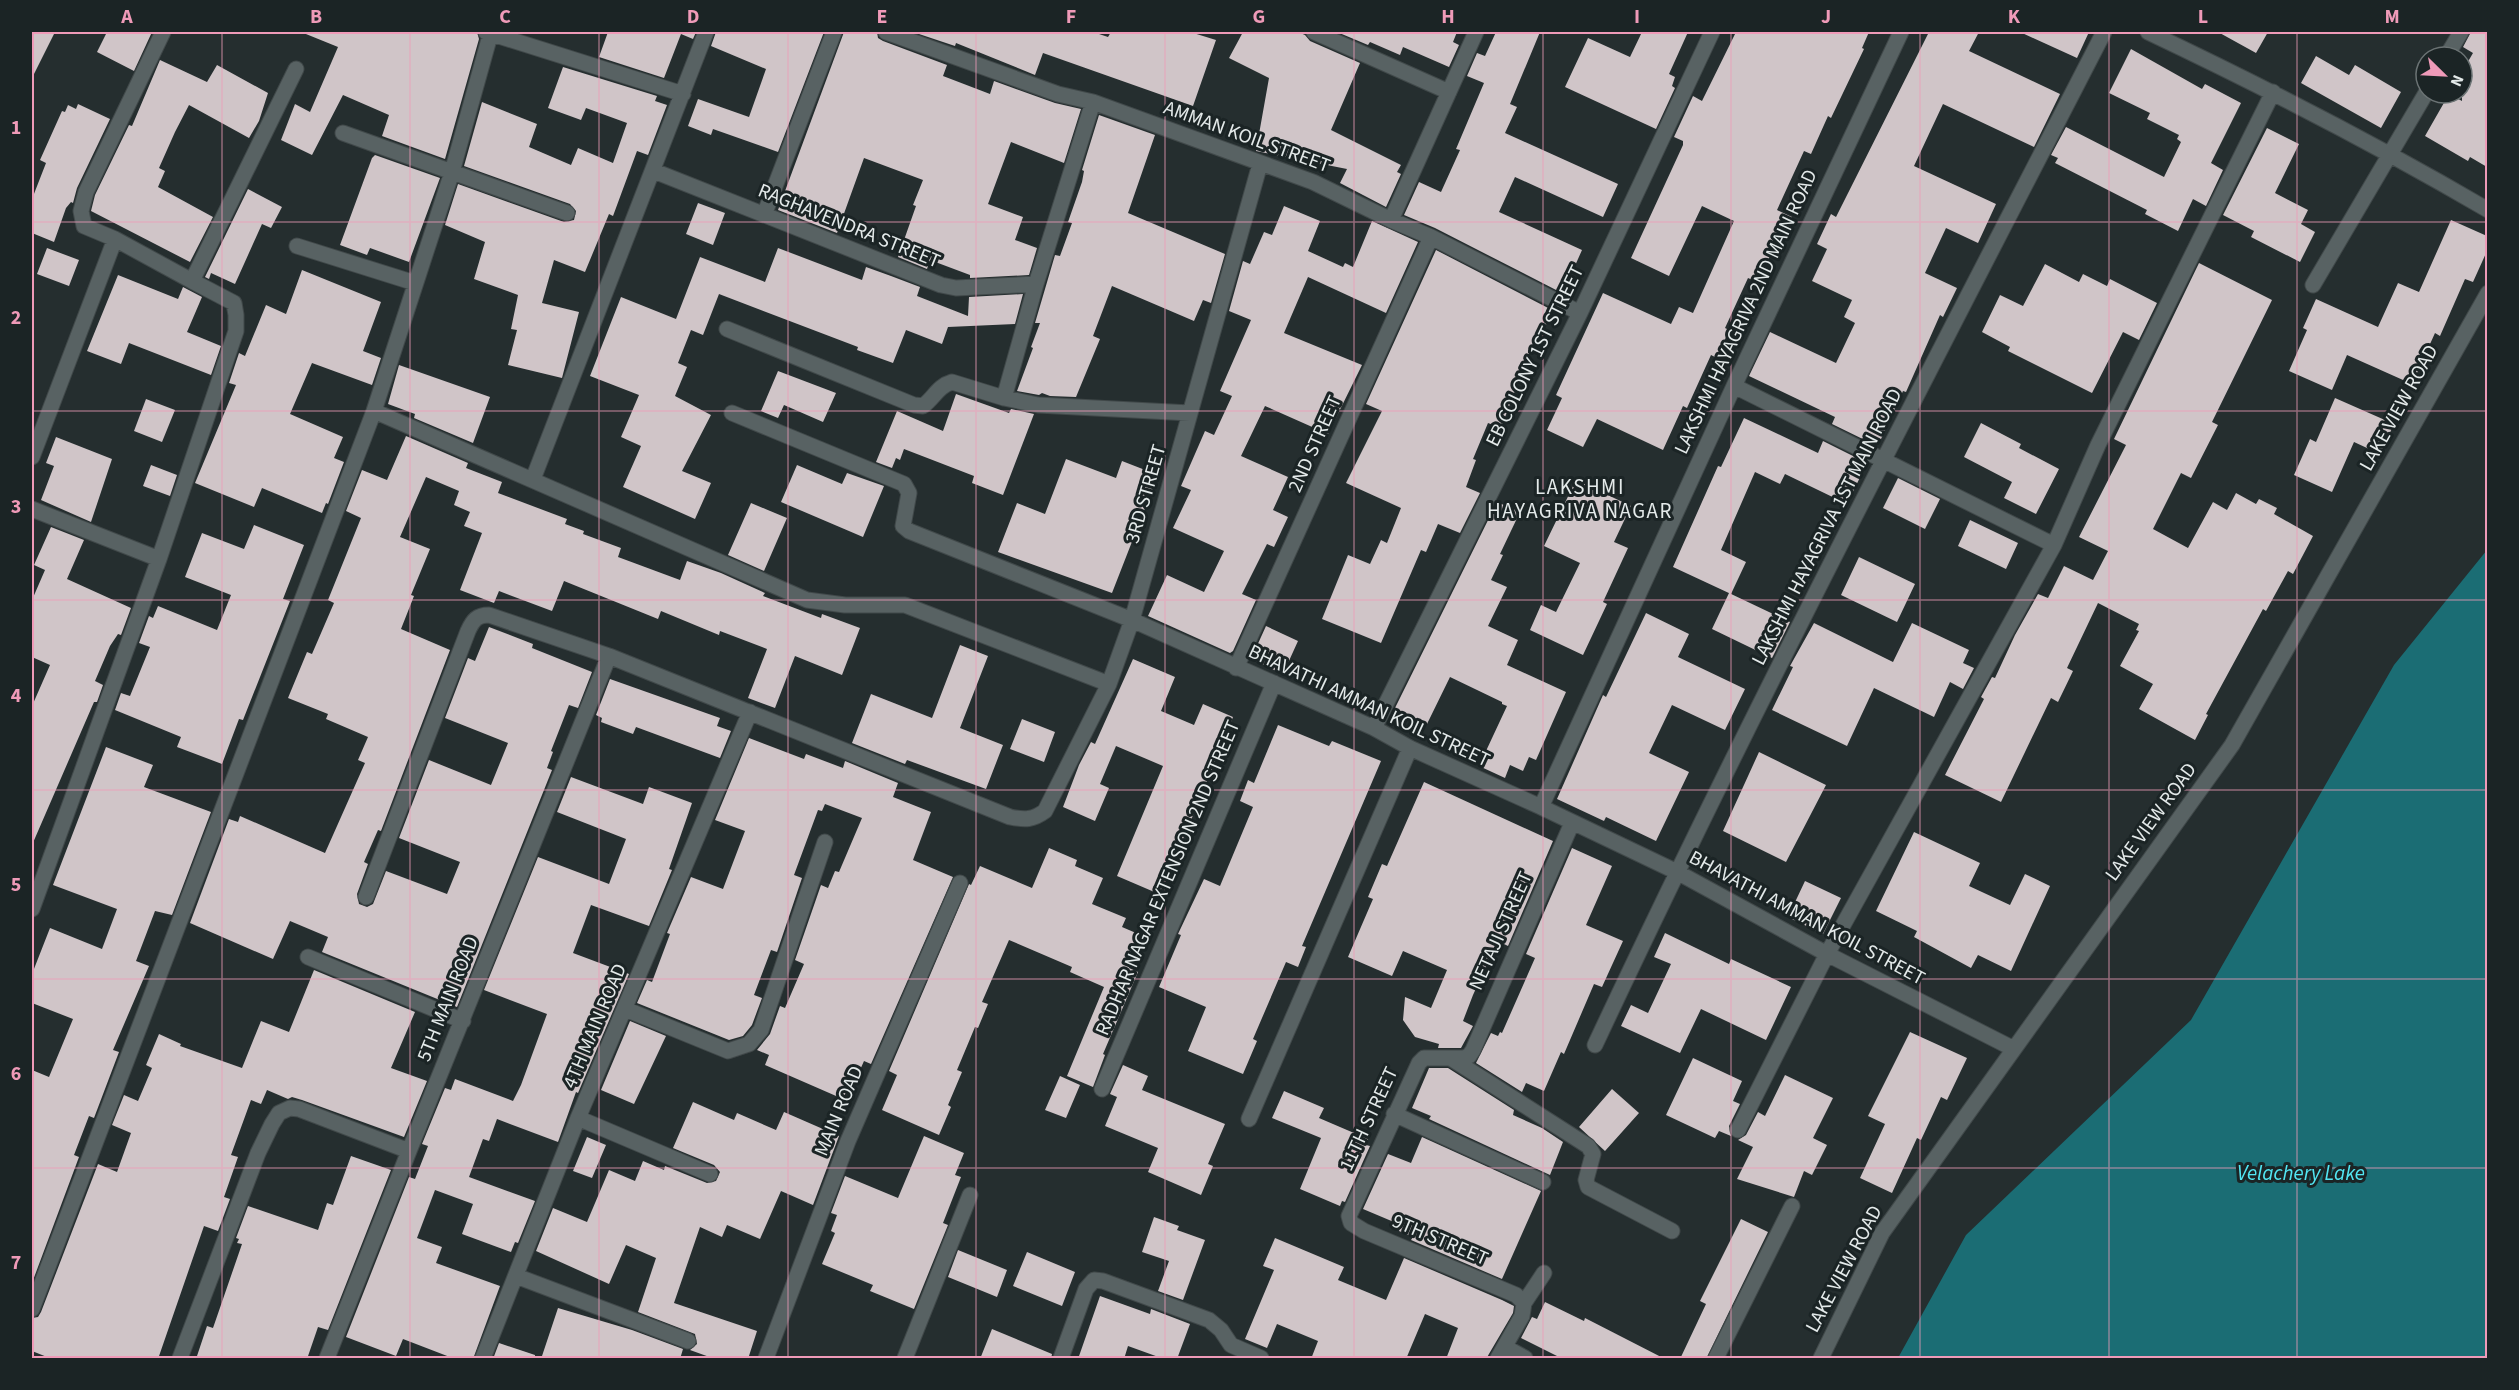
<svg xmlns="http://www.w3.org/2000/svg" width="2519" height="1390" font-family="'Source Sans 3',sans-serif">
  <rect width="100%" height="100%" fill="#252e2f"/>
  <!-- water -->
  <path fill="#1b6d74" d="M2487,550V1358H1898L1966,1235L2191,1020L2394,665Z"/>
  <!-- building -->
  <path fill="#d0c5c8" d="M32,32H55L32,78Z
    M107,32H152L134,71L97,52Z
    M301,32H477L479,39L445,159L382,136L389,115L343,95L312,155L281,140L295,104L310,112L338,47Z
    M608,32H696L693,39L681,34L664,78L599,57Z
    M716,32H824L778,152L713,129L711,135L688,126L698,99L749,117L766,69L711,46Z
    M844,32H877L878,38L883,41L947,65L943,76L990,94L994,81L1055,103L1081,109L1064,163L1011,142L988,204L1023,217L1015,240L1037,248L1029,275L970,278V275L930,260L927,269L898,257L916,206L913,205L923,180L864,158L837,233L778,210Z
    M913,32H1093L1108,37L1111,32H1190L1216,40L1193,106L1043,53L1035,75L956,43L955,46Z
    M1243,32H1298L1305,35L1310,41L1360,63L1331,130L1401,165L1397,172L1401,174L1386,207L1340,183L1347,169L1256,151L1269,78L1229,58Z
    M1337,32H1457L1453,42L1459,45L1449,67L1403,47L1400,55L1370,42L1368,45Z
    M1496,32H1540L1510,104L1517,107L1505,133L1618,184L1603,217L1515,177L1499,212L1582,250L1566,286L1563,284L1560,292L1435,228L1404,215L1419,182L1441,192L1460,150L1456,149L1484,83L1467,76L1477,53L1485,56Z
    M1642,32H1688L1669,74L1675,77L1672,86L1675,88L1656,129L1565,87L1588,38L1630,57Z
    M1736,32H1869L1862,48L1864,49L1831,118L1828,116L1811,154L1804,151L1777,210L1792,217L1782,239L1779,238L1757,282L1748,278L1725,328L1729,330L1717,358L1711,355L1687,408L1683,406L1663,450L1597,419L1583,447L1547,430L1562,398L1556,395L1603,293L1671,324L1679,307L1693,313L1734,221L1702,206L1669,276L1631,258L1683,145V141L1674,137L1693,96L1702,101Z
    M1929,32H1979L1969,51L2060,94L2034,147L1943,104L1914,166L1996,204L1978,243L1946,228L1925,273L1957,288L1943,317L1940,315L1906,392L1903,391L1881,439L1878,438L1875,445L1832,424L1835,417L1749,376L1770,332L1836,363L1855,323L1844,317L1852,300L1812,281L1827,249L1817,244L1831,214L1836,217Z
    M2020,32H2089L2077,58Z
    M2218,32H2268L2256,53Z
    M2471,32H2487V167L2470,157L2468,161L2425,136L2449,94L2462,101V72L2473,53L2463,47Z
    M2131,49L2202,89L2205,84L2241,103L2211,163L2223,170L2206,206L2193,199L2178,231L2145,214L2147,210L2055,163L2058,158L2051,155L2066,127L2164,177L2181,142L2177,139L2179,135L2147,119L2150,113L2109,93Z
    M2316,56L2349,75L2355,65L2401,92L2381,128L2301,83Z
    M160,60L207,82L217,65L268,93L259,121L249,138L189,105L175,132L159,168L165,171L158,187L213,217L190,262L91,211L95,195L129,125L132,126Z
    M563,67L657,96L655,101L667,105L648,155L637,151L613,216L609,214L585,272L554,260L542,303L579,312L562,378L508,365L517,330L511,329L518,295L474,279L485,242L445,225L458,184L564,222L574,220L576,211L570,204L464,166L482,102L537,124L529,147L571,165L578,148L613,163L627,123L586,108L581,120L548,108Z
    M78,104L110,119L77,188L73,203L71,202L66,208L54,242L32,233V199L46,163L40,160L62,111L65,112L68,105L76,109Z
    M1099,115L1155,135L1128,213L1225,254L1211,303L1203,300L1194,321L1112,286L1093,336L1100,339L1076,397L1050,396L1042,393L1039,395L1017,391L1033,348L1031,347L1040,323H1035L1055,255L1060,256L1072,223L1068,222L1082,182L1084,171L1082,170Z
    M2267,128L2299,144L2275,193L2308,210L2301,224L2315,232L2300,262L2251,237L2254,231L2223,215Z
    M375,155L440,178L409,262L370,248L367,255L340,245L372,158Z
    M248,189L282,207L271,228L262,224L235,284L211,273L209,279L205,277Z
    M698,203L725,213L713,245L686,234Z
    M1284,206L1320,221L1308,251L1343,267L1345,263L1353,267L1372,221L1418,242L1386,313L1308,277L1284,333L1362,365L1328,434L1265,406L1241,456L1288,477L1273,510L1288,517L1274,547L1267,544L1242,594L1256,600L1233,651L1230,653L1148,616L1167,575L1204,592L1224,551L1173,528L1191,490L1181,486L1205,431L1214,435L1232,396L1220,391L1251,320L1229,311L1243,261L1250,264L1264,232L1272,235Z
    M2451,220L2487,236V251L2473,282L2465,279L2440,336L2435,333L2412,384L2347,355L2332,390L2289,371L2307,330L2303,328L2316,299L2378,327L2398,283L2419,292Z
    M47,248L79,260L69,286L37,274Z
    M778,248L862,280L866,267L891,276L920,287L917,296L968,316L969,297L1023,294L1015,324L948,327L942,344L906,330L893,363L857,350L858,347L719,294L703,335L691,330L678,363L687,367L675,396L711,415L682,471L711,483L695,519L623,487L641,446L621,437L639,395L590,376L621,297L676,319L700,257L765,282Z
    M1436,250L1552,310L1539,342L1534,340L1501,428L1488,423L1473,459L1476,460L1466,487L1480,493L1460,533L1438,524L1426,552L1421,550L1381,643L1322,619L1348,555L1370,564L1381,540L1387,543L1401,508L1346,483L1382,411L1366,404Z
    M2199,263L2272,300L2212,422L2218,425L2191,478L2181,473L2153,529L2188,548L2213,502L2227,510L2236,493L2256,504L2259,499L2277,508L2274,514L2313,536L2293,574L2288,571L2266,611L2263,609L2206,714L2208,715L2195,740L2139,709L2153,684L2120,666L2139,631L2136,630L2139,624L2098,603L2067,668L2073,671L2058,702L2051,698L2001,802L1945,775L1984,699L1981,697L1992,677L1995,678L2015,635L2038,594L2048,598L2064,566L2093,580L2108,551L2079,537L2126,445L2114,439Z
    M2045,264L2079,282L2083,274L2107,286L2110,279L2157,303L2139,340L2123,332L2092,393L2008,351L2010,347L1982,332L2000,295L2023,306Z
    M302,270L381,302L363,351L381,358L372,385L312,363L290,414L343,437L334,458L344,462L328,504L326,503L322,513L262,488L254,507L195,483L236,385L229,383L239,353L245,356L266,305L286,314Z
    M118,275L178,299L183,287L202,297L187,332L221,346L211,375L129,343L121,364L87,351Z
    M399,365L490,397L473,443L414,418L415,414L388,404Z
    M778,371L836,393L823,422L784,405L778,418L761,411Z
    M956,394L1009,413L1011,409L1034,414L1003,495L972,483L974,476L904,449L900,460L896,458L892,468L876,462L897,411L943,431Z
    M2335,398L2394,424L2380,454L2354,442L2332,492L2294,475L2310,439L2316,442Z
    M146,399L175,410L162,442L134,431Z
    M1744,418L1818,453L1823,441L1867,463L1847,504L1785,474L1780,484L1755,472L1721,550L1746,562L1731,594L1673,567L1718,466L1721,467Z
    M1981,423L2021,444L2019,448L2059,469L2036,514L2004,498L2012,482L1964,457Z
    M406,436L468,463L466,468L502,482L498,493L567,519L565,524L584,531L583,534L621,548L618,557L680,580L687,561L721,573L765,593L763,596L821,618L822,614L860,628L842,675L795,656L775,708L748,698L767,649L720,631L719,635L661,611L658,619L564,581L552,611L499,591L494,603L460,590L482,533L464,526L470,512L454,505L459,491L426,477L400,537L430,549L411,595L414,596L401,629L450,650L381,831L378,830L364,862L368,864L357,894L359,904L367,907L373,904L386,871L447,894L460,862L399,838L429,760L491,785L508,743L445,718L468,658L475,661L489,627L533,644L532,648L592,672L578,708L569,705L551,751L553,752L547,768L552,770L457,1007L322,952L328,937L290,921L273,959L190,923L229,819L238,822L240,816L325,853L365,763L358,760L368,737L326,719L328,714L288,698L307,652L312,654L334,603L328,600L361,518L346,511L362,470L387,480Z
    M56,437L112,459L91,522L41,500L54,466L46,463Z
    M1066,459L1116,478L1122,461L1158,475L1112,593L998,552L1017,503L1045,514Z
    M151,465L177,475L170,496L143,486Z
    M797,465L842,484L847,473L884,486L863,537L781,502Z
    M1898,478L1940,499L1925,529L1883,508Z
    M1576,480L1631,506L1614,542L1628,548L1603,602L1607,604L1583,655L1530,630L1541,605L1556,612L1580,563L1544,546Z
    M1497,502L1520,512L1500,554L1503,555L1491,580L1507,587L1488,626L1518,640L1507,665L1566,692L1536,760L1529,757L1523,771L1510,765L1505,778L1479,766L1507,706L1502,704V702L1450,677L1427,724L1395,708Z
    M751,503L787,518L764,571L728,555Z
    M1970,520L2018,543L2006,569L1958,546Z
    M254,525L304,545L283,599L290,601L243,720L239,719L222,764L177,747L181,737L115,710L121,693L130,696L150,647L139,643L149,616L153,618L158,606L217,630L231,595L185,577L202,533L244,549Z
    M51,527L84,540L67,579L131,608L121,635L118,634L110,646L95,681L103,685L97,702H94L32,845V706L50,665L32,657V600L45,570L34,565Z
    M1859,557L1915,584L1897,622L1841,595Z
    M1729,593L1790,622L1772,658L1712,629Z
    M1646,613L1689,634L1678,657L1745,689L1725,730L1672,705L1649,753L1689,772L1656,841L1606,817L1604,821L1557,799L1603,695L1606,697Z
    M1814,623L1893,662L1912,623L1969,650L1963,663L1974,668L1963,689L1950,682L1934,717L1874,688L1847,746L1772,710L1793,667L1790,666Z
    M1266,626L1298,641L1283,674L1251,659Z
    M960,645L988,656L960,728L1003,745L986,789L907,760L905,764L852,743L871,694L932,718Z
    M1133,659L1175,677L1161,711L1194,725L1203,704L1233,717L1189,825L1159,894L1117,876L1163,766L1116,746L1100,784L1109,788L1095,821L1063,807L1079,765L1091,742L1095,744Z
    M610,679L720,718L717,726L731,731L720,758L636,727L633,734L601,722L602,718L596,715Z
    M1022,719L1055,732L1044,762L1010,749Z
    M1278,725L1329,746L1332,741L1381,761L1302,946L1306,947L1298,967L1286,962L1253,1039L1257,1041L1243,1074L1188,1051L1206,1007L1159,987L1181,935L1178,934L1204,879L1220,886L1253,807L1240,801L1248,780L1254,783Z
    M749,738L804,759L806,754L843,768L845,761L898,783L893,797L931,812L913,860L953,877L871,1064L864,1061L860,1070L856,1068L843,1099L765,1065L769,1055L757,1050L770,1034L780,1006L785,1008L804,964L795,960L821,885L828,888L835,871L839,872L862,818L825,804L822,811L818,810L794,875L802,878L777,952L771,950L754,995L762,998L752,1025L743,1036L729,1040L637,1003L647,980L652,982L670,934L667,933L691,877L723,889L745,831L715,820Z
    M106,747L153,765L144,787L211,812L172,915L155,911L136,961L149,966L113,1050L119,1052L94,1118L89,1116L74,1155L79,1157L32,1283V1070L49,1077L73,1019L32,1003V974L50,928L102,949L117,909L53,885Z
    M1759,752L1826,785L1786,862L1723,831Z
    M571,777L643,804L649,787L692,803L669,869L672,870L649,926L591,905L573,953L629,974L578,1093L576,1092L558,1142L497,1119L489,1141L483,1139L469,1177L535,1201L518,1243L515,1242L511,1252L462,1234L473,1204L435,1190L417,1238L442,1247L436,1263L500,1286L473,1359H455L403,1339L396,1356L346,1337L409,1177L415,1179L428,1146L422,1144L445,1088L451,1090L455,1079L513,1101L521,1085L547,1014L484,990L538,857L609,884L626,839L557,812Z
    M1424,782L1553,841L1508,946L1500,942L1496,952L1493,951L1473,995L1463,1021L1473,1026L1461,1048H1438L1439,1044L1415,1037L1403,1020L1405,997L1431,1008L1447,970L1403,951L1392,976L1348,957L1373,899L1368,897L1382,864L1387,866Z
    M1914,832L1980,863L1969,886L2010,905L2025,874L2050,886L2011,971L1978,955L1971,968L1914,937L1917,931L1876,911Z
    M1049,848L1077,860L1075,866L1103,878L1092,904L1126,918L1122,927L1143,936L1129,968L1138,972L1103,1054L1105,1055L1093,1087L1067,1076L1104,987L1070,972L1072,967L1009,940L982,1002L988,1004L978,1028L975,1027L957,1070L962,1072L948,1105L951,1107L939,1135L882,1110L897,1075L889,1071L969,884L971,885L980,866L1032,888Z
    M1572,848L1612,866L1586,925L1623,941L1602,987L1594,984L1564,1054L1561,1052L1544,1091L1526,1083L1522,1092L1476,1063L1491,1033L1498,1036L1500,1032L1502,1033L1535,958L1526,954Z
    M1805,881L1841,898L1823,934L1788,917Z
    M1665,933L1729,964L1731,959L1791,987L1766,1040L1701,1009L1680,1053L1621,1026L1631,1005L1648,1013L1671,964L1654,957Z
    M314,970L415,1012L391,1068L427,1081L404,1137L302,1100L292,1097L288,1099L267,1090L261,1104L251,1100L231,1155L238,1157L224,1197L230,1199L218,1231L204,1226L158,1359H52L32,1351V1318L38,1317L41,1312L98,1164L117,1172L131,1133L112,1125L124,1095L138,1101L152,1068L146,1065L159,1034L181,1044L180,1046L242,1068L261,1021L289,1032Z
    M630,1021L666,1036L634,1104L601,1090Z
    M1910,1032L1967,1058L1947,1100L1941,1097L1921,1140L1917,1138L1892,1193L1860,1178L1885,1124L1868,1116Z
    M1693,1058L1742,1081L1733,1101L1740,1104L1729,1126L1731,1136L1719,1131L1715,1138L1666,1115Z
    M1123,1065L1148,1076L1142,1090L1225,1124L1208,1164L1213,1166L1201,1195L1148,1172L1158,1148L1105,1126L1117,1097L1110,1094Z
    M1429,1068H1448L1514,1110L1513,1115L1542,1128L1563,1142L1550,1175L1429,1119L1431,1116L1412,1108Z
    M1785,1075L1833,1098L1813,1138L1827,1145L1812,1175L1804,1171L1794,1197L1737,1179L1753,1147L1738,1140L1746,1135L1758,1112L1765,1116Z
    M1060,1076L1080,1085L1066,1118L1045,1110Z
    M1612,1089L1639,1113L1605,1151L1579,1127Z
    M1284,1091L1324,1108L1319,1118L1368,1139L1366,1145L1370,1146L1345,1202L1342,1201L1340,1206L1300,1189L1321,1138L1272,1118Z
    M693,1102L734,1120L737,1113L776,1130L784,1112L839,1136L813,1205L781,1191L760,1239L727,1225L722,1237L700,1227L674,1303L757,1331L748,1359H715L690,1350L697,1344L695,1334L638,1312L656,1258L626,1245L609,1284L536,1251L553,1208L587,1222L609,1170L635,1181L643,1161L664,1170L665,1166L707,1183L716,1181L720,1172L714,1165L673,1148Z
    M924,1136L964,1153L955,1175L961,1177L943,1223L948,1225L914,1309L870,1291L873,1285L822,1264L835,1233L831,1231L837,1215L831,1213L845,1176L898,1198Z
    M587,1137L606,1145L592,1178L573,1171Z
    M1422,1137L1541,1191L1502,1279L1411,1240L1413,1237L1399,1231L1401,1225L1363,1209L1388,1154L1411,1163Z
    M351,1156L391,1170L328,1330L318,1327L307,1359H196L207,1326L213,1328L242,1244L237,1243L239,1239L236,1238L248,1206L318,1230L327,1203L333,1205Z
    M1154,1217L1179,1226L1177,1230L1205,1240L1183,1300L1158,1291L1169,1261L1142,1252Z
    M1741,1219L1768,1232L1706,1359H1680L1706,1304L1700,1301Z
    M1275,1238L1344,1267L1338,1280L1386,1300L1404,1258L1502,1300L1514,1306L1513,1313L1486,1359H1446L1458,1328L1425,1314L1406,1359H1311L1318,1341L1277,1324L1267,1348L1245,1339L1274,1270L1263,1266Z
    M958,1250L1007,1270L997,1297L948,1277Z
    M1027,1252L1075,1272L1062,1306L1013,1286Z
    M1100,1296L1150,1314L1151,1309L1190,1324L1177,1359H1164L1128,1346L1124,1359H1078Z
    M1545,1302L1584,1321L1585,1318L1665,1359H1563L1521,1338L1532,1317L1537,1319Z
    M558,1308L632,1330L683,1349L680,1359H541Z
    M992,1329L1052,1354L1051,1359H980Z
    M499,1343L535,1355V1359H493Z"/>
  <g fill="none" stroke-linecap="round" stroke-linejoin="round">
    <defs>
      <path id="street" d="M163,32L86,192L81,211L84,226L115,239L192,281
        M486,32L683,94
        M886,32L1058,94L1093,102L1313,182L1391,220L1431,237L1580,313
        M1314,32L1449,92
        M2148,32C2264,87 2377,145 2488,210
        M2446,57L2461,32
        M343,133L567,213
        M654,171L941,285L956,288L1036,284
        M764,215L834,32
        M1391,220L1476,32
        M297,246L415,283
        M2313,285L2426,93
        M727,329L914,405L923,406C934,398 938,386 952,382L1004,398L1038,405L1190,413
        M1734,386L2054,545L1827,954L1738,1130
        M1004,398L1036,284L1093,102
        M374,411L807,600L845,605H905L1109,684
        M732,413L904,484L909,493L903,526L909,531L1132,620L1374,728L1410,748L1541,807L1677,872L1827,954L2014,1049
        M32,457L115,239
        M533,479L706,32
        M32,509L159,559
        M2054,545L2098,445L2273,92
        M1236,668L1431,237
        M1374,728L1580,313L1712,32
        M1541,807L1734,386L1901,32
        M366,897L468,631C473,620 477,615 489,615L609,656L1010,817C1025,820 1033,820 1045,811L1109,684L1132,620L1260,164
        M32,909L159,559L236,331V315L234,303L192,281L296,69
        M308,957L463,1021
        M625,1009L728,1051L749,1044L761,1030L825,842
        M1595,1045C1755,703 1931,368 2104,32
        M1452,1059L1588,1146L1593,1154L1586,1180L1588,1187L1672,1231
        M1102,1089L1274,683
        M1394,1114L1543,1182
        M578,1118L710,1174
        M1249,1119L1410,748
        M516,1276L688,1341
        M1524,1303L1516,1295L1364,1231L1351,1223L1349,1216L1419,1063L1424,1058H1463L1469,1056L1473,1050L1572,823
        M32,1309L374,411L452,172L491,32
        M1231,1345L1261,1358
        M1505,1347L1525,1358
        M180,1358L258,1153L272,1124L279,1113L290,1108L299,1109L409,1151
        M327,1358L409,1151L609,656
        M483,1358L578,1118L750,712
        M766,1358L848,1141L960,883
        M905,1358L970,1195
        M1061,1358L1086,1289L1094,1280L1103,1281L1209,1320L1221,1330L1231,1345
        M1498,1358L1522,1316L1524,1303L1544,1273
        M1716,1358L1792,1206
        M1821,1358L1882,1233L2232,745L2488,293"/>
    </defs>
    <!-- street casing -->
    <use href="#street" stroke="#41494a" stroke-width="17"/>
    <!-- street -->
    <use href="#street" stroke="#586263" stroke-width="15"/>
  </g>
  <!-- grid -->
  <path fill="none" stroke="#ef9ab8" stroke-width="1.5" stroke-opacity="0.55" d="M222,32V1358M410,32V1358M599,32V1358M788,32V1358M976,32V1358M1165,32V1358M1354,32V1358M1543,32V1358M1731,32V1358M1920,32V1358M2109,32V1358M2297,32V1358M32,222H2488M32,411H2488M32,600H2488M32,790H2488M32,979H2488M32,1168H2488"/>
  <g text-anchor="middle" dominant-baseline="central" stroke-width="6" stroke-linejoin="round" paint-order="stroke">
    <!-- street labels -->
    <g font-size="20" fill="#e4eaea" stroke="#1b2425">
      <text transform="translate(1247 137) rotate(20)">AMMAN KOIL STREET</text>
      <text transform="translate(849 226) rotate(22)">RAGHAVENDRA STREET</text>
      <text transform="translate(1746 312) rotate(-65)">LAKSHMI HAYAGRIVA 2ND MAIN ROAD</text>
      <text transform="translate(1535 356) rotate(-64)">EB COLONY 1ST STREET</text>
      <text transform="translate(2399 408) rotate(-61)">LAKE VIEW ROAD</text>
      <text transform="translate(1315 444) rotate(-66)">2ND STREET</text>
      <text transform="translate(1146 494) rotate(-74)">3RD STREET</text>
      <text transform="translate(1827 527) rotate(-63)">LAKSHMI HAYAGRIVA 1ST MAIN ROAD</text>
      <text transform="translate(1369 706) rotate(25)">BHAVATHI AMMAN KOIL STREET</text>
      <text transform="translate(2151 822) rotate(-54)">LAKE VIEW ROAD</text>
      <text transform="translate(1168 878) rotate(-67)">RADHAR NAGAR EXTENSION 2ND STREET</text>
      <text transform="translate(1807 918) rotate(28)">BHAVATHI AMMAN KOIL STREET</text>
      <text transform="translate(1501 931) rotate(-66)">NETAJI STREET</text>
      <text transform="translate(448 999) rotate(-68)">5TH MAIN ROAD</text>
      <text transform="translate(595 1026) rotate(-67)">4TH MAIN ROAD</text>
      <text transform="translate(839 1111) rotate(-67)">MAIN ROAD</text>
      <text transform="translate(1369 1119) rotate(-65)">11TH STREET</text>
      <text transform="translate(1440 1240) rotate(23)">9TH STREET</text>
      <text transform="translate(1844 1269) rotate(-62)">LAKE VIEW ROAD</text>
    </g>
    <!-- neighbourhood labels -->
    <g font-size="21" letter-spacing="1.5" fill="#e4eaea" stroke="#1b2425">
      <text x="1580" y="487">LAKSHMI<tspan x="1580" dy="24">HAYAGRIVA NAGAR</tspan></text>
    </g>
    <!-- water labels -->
    <g font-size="21" font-style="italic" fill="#52e6f3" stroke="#1b2425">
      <text x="2301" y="1173">Velachery Lake</text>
    </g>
  </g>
  <!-- border -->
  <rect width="2519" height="1390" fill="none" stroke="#1b2425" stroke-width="66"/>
  <!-- north arrow -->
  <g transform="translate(2444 75) rotate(114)"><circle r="28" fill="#1b2425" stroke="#6b7374" stroke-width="1.5"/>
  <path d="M0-4.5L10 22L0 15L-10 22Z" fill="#ef9ab8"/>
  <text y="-9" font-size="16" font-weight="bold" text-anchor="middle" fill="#e4eaea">N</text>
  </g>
  <rect x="33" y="33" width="2453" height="1324" fill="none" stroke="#ef9ab8" stroke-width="2"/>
  <g font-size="20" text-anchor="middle" font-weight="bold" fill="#ef9ab8">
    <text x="127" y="23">A</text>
    <text x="316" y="23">B</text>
    <text x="505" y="23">C</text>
    <text x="693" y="23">D</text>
    <text x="882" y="23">E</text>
    <text x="1071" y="23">F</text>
    <text x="1259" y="23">G</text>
    <text x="1448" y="23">H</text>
    <text x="1637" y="23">I</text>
    <text x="1826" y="23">J</text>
    <text x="2014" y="23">K</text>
    <text x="2203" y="23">L</text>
    <text x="2392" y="23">M</text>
    <text x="16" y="134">1</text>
    <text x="16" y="324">2</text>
    <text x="16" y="513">3</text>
    <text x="16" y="702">4</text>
    <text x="16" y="891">5</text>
    <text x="16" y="1080">6</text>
    <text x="16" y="1269">7</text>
  </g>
</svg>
